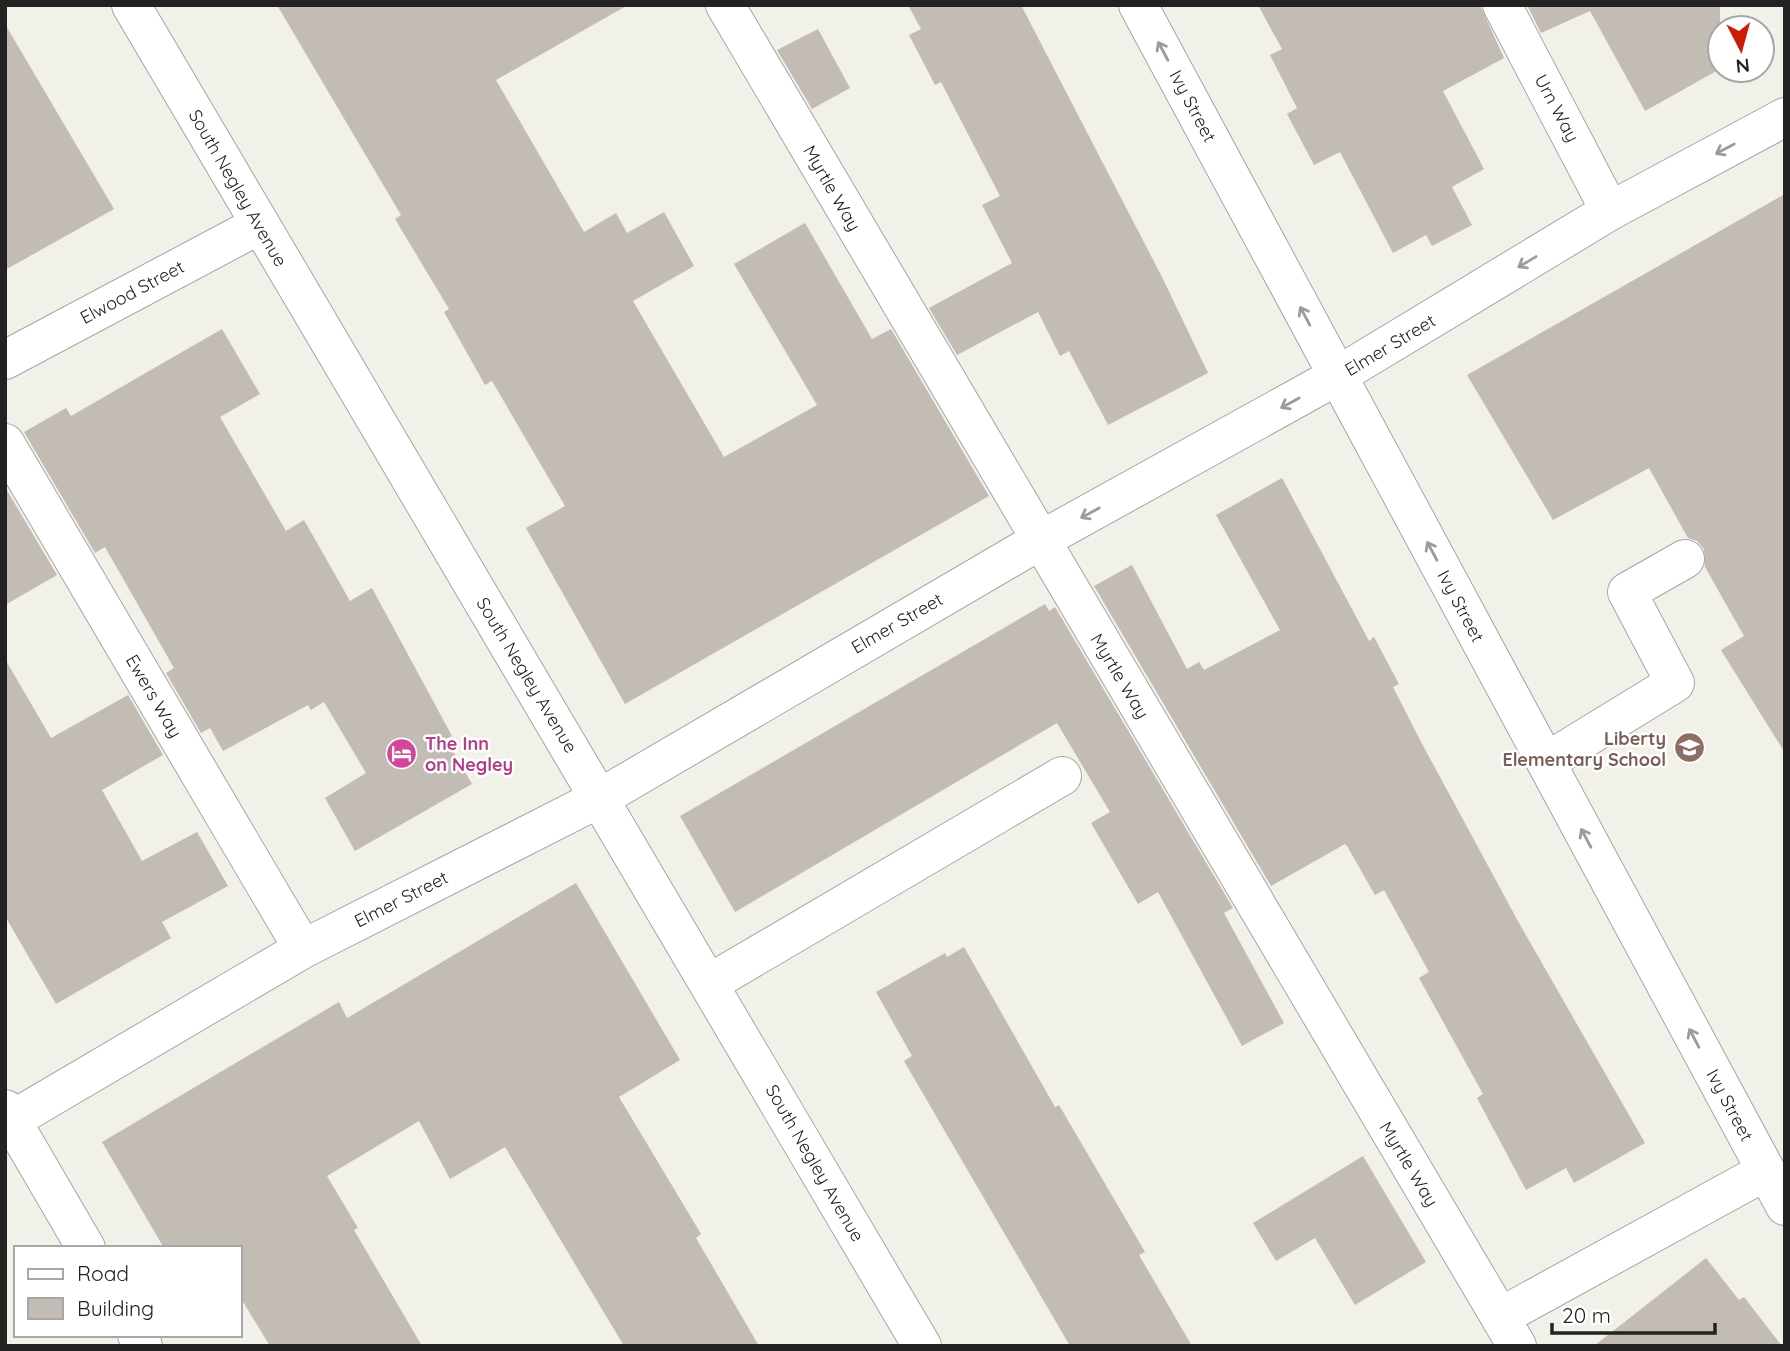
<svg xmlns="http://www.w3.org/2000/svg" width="1790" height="1351" font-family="Quicksand,sans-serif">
  <rect width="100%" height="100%" fill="#f1f0e9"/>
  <!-- building -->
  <path fill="#c2bcb5" d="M277,5H628L496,80L584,232L616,213L627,233L664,212L694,266L633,301L724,457L817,405L734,264L805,223L872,339L891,329L989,496L625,704L526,528L565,506L492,381L485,385L444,312L449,309L395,219L401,215Z
    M908,5H1021L1163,279L1208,373L1108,425L1069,351L1060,356L1038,312L957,355L929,308L1012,263L982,205L1000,196L941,82L935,85L909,35L921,29Z
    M1258,5H1480L1504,58L1443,91L1484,169L1452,187L1472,225L1432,246L1426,235L1393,253L1340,152L1314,165L1287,114L1297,108L1270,55L1282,49Z
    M1527,5H1720V69L1645,111L1590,11L1541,33Z
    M5,24L114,209L5,270Z
    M818,29L850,88L812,109L777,50Z
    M1785,194V753L1721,650L1744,636L1705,567L1704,549L1697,541L1688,538L1649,468L1553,520L1467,375Z
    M222,329L260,394L220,417L286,531L304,520L350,601L372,588L452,736L446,739L472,784L355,851L325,798L366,773L324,702L311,710L308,705L223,751L210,728L201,733L166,673L174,668L105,547L95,553L24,432L66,408L71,416Z
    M1282,478L1369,641L1374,637L1399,684L1393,687L1420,740L1519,923L1645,1143L1574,1183L1566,1168L1526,1190L1477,1098L1483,1094L1419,978L1429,972L1384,890L1375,895L1347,846L1345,844L1271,886L1094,586L1132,565L1187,669L1199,662L1204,670L1280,630L1216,515Z
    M5,487L57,575L5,605Z
    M1045,604L1049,611L1055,607L1233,908L1224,913L1284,1023L1242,1046L1158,892L1138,904L1091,823L1110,812L1057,723L735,912L680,816Z
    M5,659L51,738L128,695L163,755L102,790L142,861L197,832L228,886L162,922L171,938L56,1004L5,916Z
    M576,883L680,1060L619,1097L701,1234L696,1238L759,1346H624L505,1147L450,1179L419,1121L327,1176L358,1228L354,1230L422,1346H270L240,1297V1248H164L102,1142L339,1002L347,1018Z
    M964,947L1055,1107L1059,1105L1145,1252L1139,1255L1192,1346H1070L904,1061L912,1056L876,992L945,953L947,957Z
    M1363,1156L1426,1262L1355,1305L1315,1238L1276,1261L1253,1223Z
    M1706,1258L1739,1300L1744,1297L1782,1346H1594Z"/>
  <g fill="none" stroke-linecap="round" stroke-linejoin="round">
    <defs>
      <path id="minor" d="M131,5L922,1346
        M725,5L1517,1346
        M1138,5L1785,1206
        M1502,5L1610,211
        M5,360L259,225
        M5,443L303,949
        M1546,762L1675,683L1627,592L1685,559
        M710,983L1062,776
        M5,1109L86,1248
        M5,1124L303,949L600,798L1039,541L1337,376L1610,211L1785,117
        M1500,1317L1766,1171
        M137,1335L143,1346"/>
    </defs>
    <!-- minor casing -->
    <use href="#minor" stroke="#a6a6a6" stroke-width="40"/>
    <!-- minor -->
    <use href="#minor" stroke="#fff" stroke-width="38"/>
  </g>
  <!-- one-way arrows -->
  <defs><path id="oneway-shaft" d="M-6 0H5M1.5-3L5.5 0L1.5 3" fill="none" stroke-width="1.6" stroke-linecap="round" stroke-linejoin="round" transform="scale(1.75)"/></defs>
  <g stroke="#9c9c9c">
    <use href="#oneway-shaft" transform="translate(1163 51) rotate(-118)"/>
    <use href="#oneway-shaft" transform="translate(1725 149) rotate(152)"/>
    <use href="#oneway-shaft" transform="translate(1527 262) rotate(149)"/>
    <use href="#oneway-shaft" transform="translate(1305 316) rotate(-118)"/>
    <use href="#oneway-shaft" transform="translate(1290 403) rotate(151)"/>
    <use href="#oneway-shaft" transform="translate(1090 513) rotate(151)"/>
    <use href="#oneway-shaft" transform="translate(1432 551) rotate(-118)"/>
    <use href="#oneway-shaft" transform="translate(1586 838) rotate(-118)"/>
    <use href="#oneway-shaft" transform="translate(1694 1038) rotate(-118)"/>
  </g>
  <!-- icons -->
  <defs>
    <symbol id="school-disc" viewBox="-11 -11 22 22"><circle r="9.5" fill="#8d6e63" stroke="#fff"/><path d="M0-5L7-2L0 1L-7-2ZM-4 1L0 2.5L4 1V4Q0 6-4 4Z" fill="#fff"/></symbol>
    <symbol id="hotel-disc" viewBox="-11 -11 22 22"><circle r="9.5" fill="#d1479c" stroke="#fff"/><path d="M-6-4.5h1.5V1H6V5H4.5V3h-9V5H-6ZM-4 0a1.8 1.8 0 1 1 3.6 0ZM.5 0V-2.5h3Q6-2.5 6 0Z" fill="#fff"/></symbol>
  </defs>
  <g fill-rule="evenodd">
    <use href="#school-disc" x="1672" y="730" width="35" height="35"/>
    <use href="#hotel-disc" x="384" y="736" width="35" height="35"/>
  </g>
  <g text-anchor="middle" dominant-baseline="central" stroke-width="5" stroke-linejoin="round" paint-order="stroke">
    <!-- street labels -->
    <g font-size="18" fill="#222" stroke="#fff">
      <text transform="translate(1193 106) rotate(62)">Ivy Street</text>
      <text transform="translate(1557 108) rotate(62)">Urn Way</text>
      <text transform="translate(238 188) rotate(60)">South Negley Avenue</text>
      <text transform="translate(832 188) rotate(60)">Myrtle Way</text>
      <text transform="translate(132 292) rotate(-28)">Elwood Street</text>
      <text transform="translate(1390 345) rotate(-31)">Elmer Street</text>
      <text transform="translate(1461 606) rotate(62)">Ivy Street</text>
      <text transform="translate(897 623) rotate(-30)">Elmer Street</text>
      <text transform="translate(527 675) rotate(59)">South Negley Avenue</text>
      <text transform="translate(1120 676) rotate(59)">Myrtle Way</text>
      <text transform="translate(154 696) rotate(60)">Ewers Way</text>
      <text transform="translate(401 899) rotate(-27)">Elmer Street</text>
      <text transform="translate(1730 1105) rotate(62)">Ivy Street</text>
      <text transform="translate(815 1163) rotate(60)">South Negley Avenue</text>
      <text transform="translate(1409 1164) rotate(59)">Myrtle Way</text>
    </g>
    <!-- education labels -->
    <g font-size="18" font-weight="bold" fill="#785e54" stroke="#fff" text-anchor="end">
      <text x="1666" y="738">Liberty<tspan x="1666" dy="21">Elementary School</tspan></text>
    </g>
    <!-- hotel labels -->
    <g font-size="18" font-weight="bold" fill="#b23c85" stroke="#fff" text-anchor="start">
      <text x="425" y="743">The Inn<tspan x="425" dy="21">on Negley</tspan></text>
    </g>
  </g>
  <!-- border -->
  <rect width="1790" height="1351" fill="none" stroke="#222222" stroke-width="14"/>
  <!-- legend -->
  <rect x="14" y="1246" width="228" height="91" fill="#ffffff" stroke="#a7a7a7" stroke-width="2"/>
  <rect x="28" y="1269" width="35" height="10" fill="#ffffff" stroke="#a7a7a7" stroke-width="2"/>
  <text x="77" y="1281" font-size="21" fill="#222222">Road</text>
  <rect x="28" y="1298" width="35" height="21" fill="#c2bcb5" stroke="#a7a7a7" stroke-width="2"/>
  <text x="77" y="1316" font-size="21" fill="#222222">Building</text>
  <!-- north arrow -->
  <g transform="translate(1741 49) rotate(174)"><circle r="33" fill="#ffffff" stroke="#a7a7a7" stroke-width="2"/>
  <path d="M0-5L12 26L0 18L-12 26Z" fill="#cc1c07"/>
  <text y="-10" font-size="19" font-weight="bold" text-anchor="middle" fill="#222222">N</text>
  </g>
  <!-- scale -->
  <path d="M1552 1323v10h163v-10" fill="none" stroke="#222222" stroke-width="3.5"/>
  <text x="1562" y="1323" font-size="21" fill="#222222" stroke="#ffffff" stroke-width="5" paint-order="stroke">20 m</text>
</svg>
